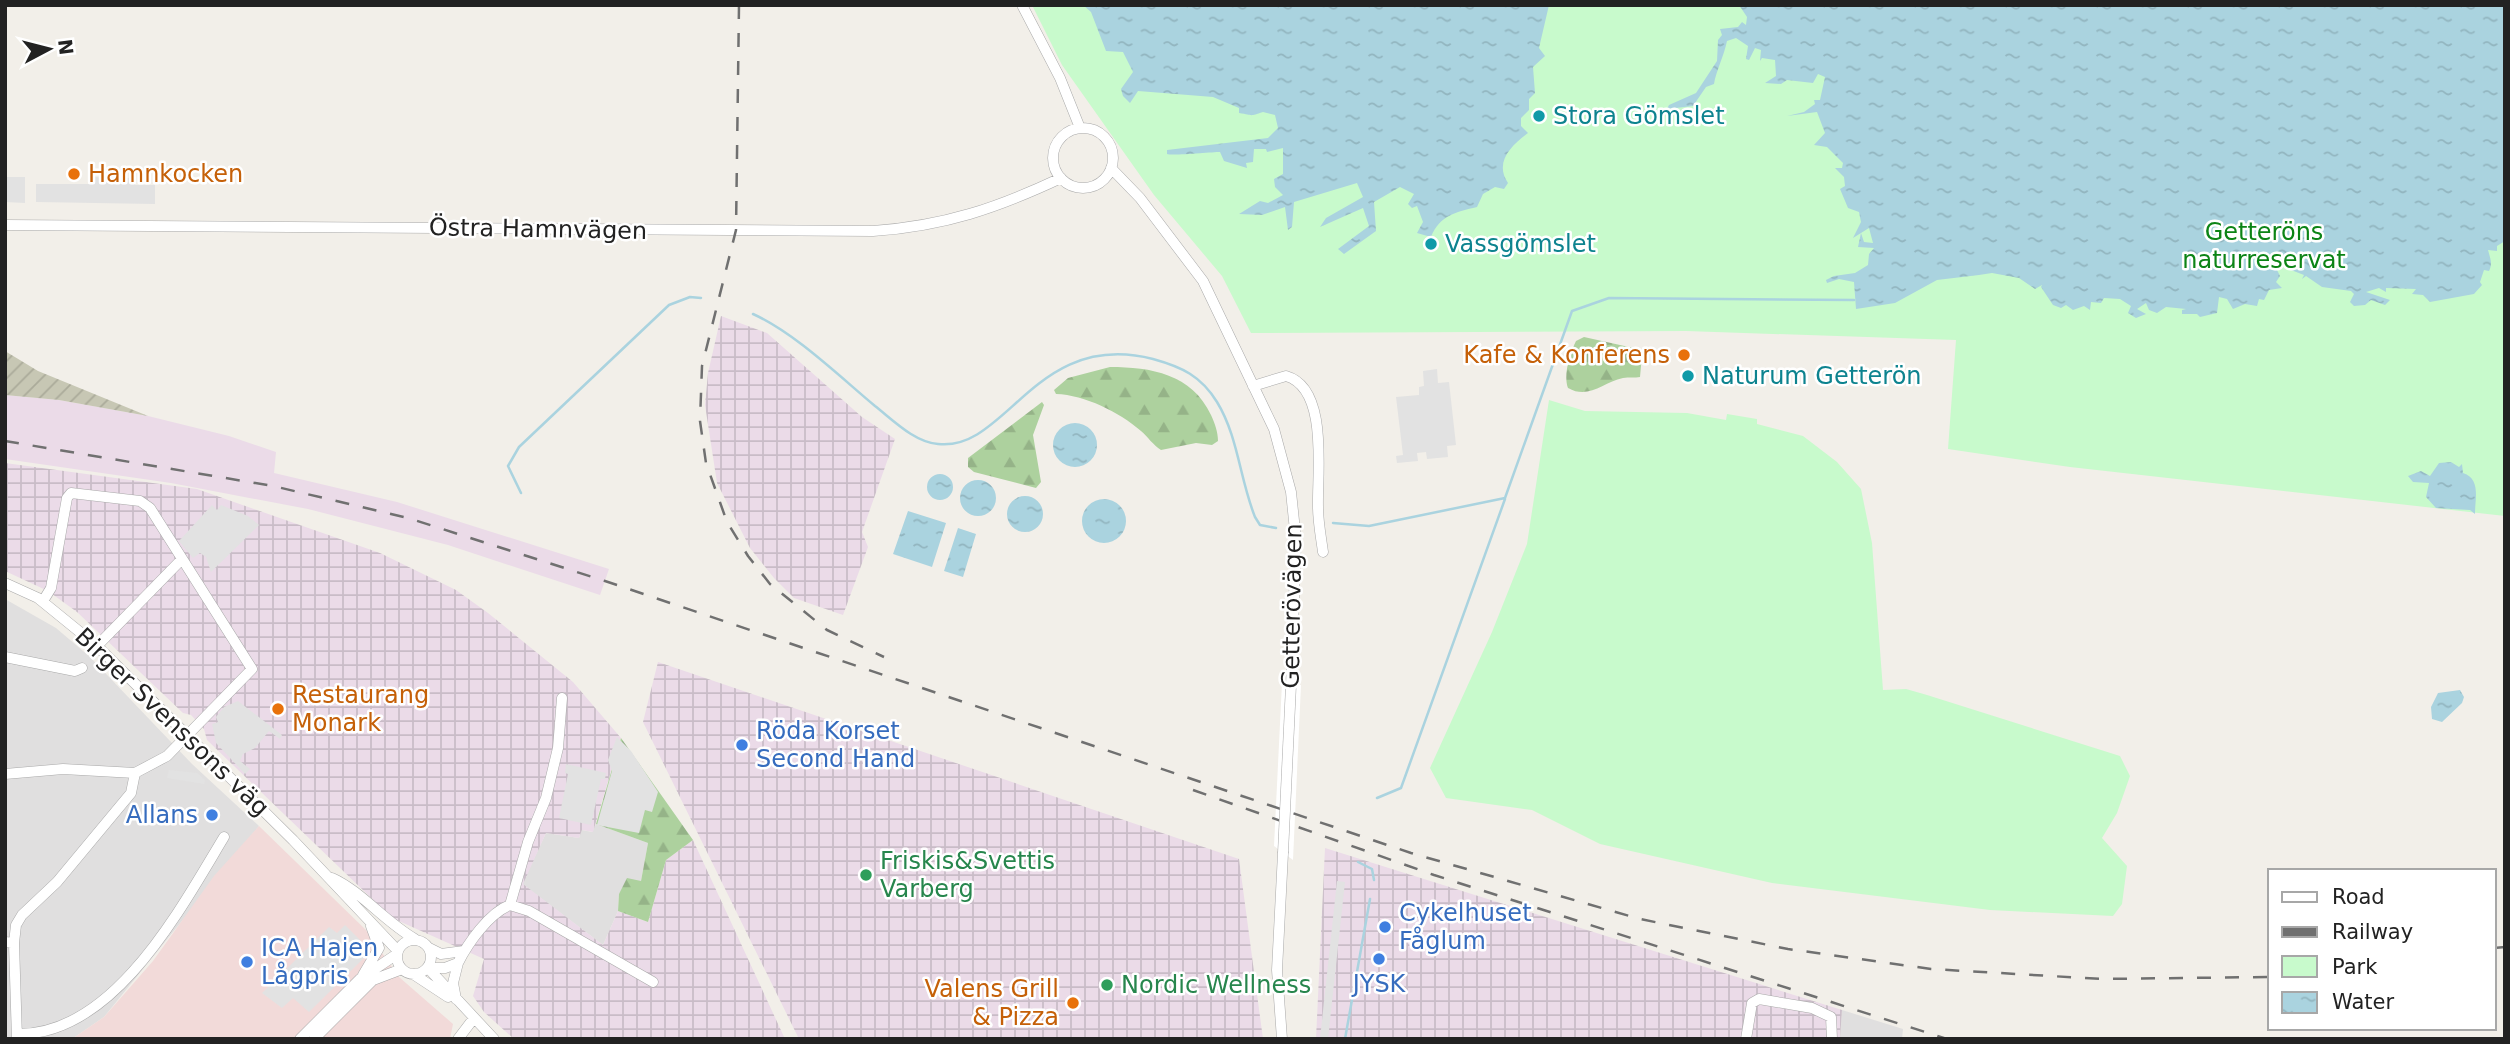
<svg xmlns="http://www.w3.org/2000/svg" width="2510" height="1044" font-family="'DejaVu Sans',sans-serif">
  <defs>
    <pattern id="industrial-grid" width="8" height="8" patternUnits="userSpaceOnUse" patternTransform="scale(1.75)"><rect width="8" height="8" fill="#ebdbe8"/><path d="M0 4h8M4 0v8" fill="none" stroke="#c9bcc7"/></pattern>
    <pattern id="construction-furrows" width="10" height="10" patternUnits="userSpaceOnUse" patternTransform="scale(1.75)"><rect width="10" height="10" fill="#c7c7b4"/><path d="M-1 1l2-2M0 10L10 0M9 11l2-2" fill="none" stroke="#abab9a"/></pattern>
    <pattern id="forest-firs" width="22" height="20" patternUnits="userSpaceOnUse" patternTransform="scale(1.75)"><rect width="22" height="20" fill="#add19e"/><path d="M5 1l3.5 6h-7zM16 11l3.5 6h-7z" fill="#95b388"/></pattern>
    <pattern id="water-ripples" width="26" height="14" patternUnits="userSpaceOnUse" patternTransform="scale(1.75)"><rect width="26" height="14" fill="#aad3df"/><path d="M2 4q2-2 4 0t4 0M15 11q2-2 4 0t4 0" fill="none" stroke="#92b5bf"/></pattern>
  </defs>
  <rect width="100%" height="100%" fill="#f2efe9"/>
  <!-- residential -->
  <path fill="#e0dfdf" d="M5,599L56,628L90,657L192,764L259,826L104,1017L72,1039H5Z
    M596,824L648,843L641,881L619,894L618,911L603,945L522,884L546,833L579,838L582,830L592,832Z
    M1842,1010L1903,1029L1902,1039H1840Z"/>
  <!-- commercial -->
  <path fill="#f2dad9" d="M259,826L366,930L399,977L453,1024L450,1039H72L104,1017L153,961L214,876Z"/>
  <!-- industrial -->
  <path fill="url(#industrial-grid)" d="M721,316L767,333L862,417L895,439L862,532L868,547L843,615L794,598L774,578L750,548L717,483L705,405L708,373Z
    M5,463L197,489L380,553L456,590L488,613L573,682L621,738L593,832L582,830L579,838L546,833L523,884L603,945L618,911L648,922L666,860L693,840L785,1039H514L484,1012L473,996L484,959L392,918L207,740L204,729L191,715L183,713L77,612L48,591L5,571Z
    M658,662L1239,859L1263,1039H799L643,722Z
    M1325,848L1842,1010L1840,1039H1316Z"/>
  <!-- railway -->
  <path fill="#ebdbe8" d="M5,395L59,400L148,416L229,436L276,452L274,473L397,502L609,569L600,595L448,545L308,509L171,483L5,459Z"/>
  <!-- construction -->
  <path fill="url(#construction-furrows)" d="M5,351L38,371L148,416L59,400L5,395Z"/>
  <!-- forest -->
  <path fill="url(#forest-firs)" d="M1584,337L1638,349L1642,355L1640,377C1635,378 1629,377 1623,378C1603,382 1589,400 1568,388C1563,375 1570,353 1576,341Z
    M1110,367C1151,367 1192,374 1211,415C1215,424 1218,432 1218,441L1212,445L1196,443L1161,450C1153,445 1148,437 1141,431C1119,412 1085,395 1056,394L1054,390L1068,378Z
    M1042,402L1044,405L1033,435L1041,482L1036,488L974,472L968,467V458Z
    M621,738L693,840L666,860L648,922L618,911L619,894L627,878L641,881L648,843L596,824Z"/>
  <!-- park -->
  <path fill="#c8facc" d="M1032,5H2505V516L2070,467L1948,449L1956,340L1686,331L1251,333L1222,276L1154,195L1062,65Z
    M1549,400L1585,411L1687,413L1726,420L1727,414L1757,419V424L1803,436L1837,462L1861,489L1872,543L1883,690L1906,689L1927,695L2120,756L2130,776L2117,813L2102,838L2127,866L2122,904L2113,916L1990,910L1772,883L1600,844L1532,810L1446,798L1430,768L1492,632L1527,544Z"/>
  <!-- parking -->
  <path fill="#e2e2e2" d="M5,177H25V203L5,202Z
    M89,177L135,178V185H155V204L36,202V184H89Z
    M1437,369L1438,383L1449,382L1456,445L1447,446L1448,457L1427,459L1426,452L1417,453L1418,461L1397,463L1396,456L1403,455L1396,397L1419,395V387L1424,386L1423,371Z
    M212,505L217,510L221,505L248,516L259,525L211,572L206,557L200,553L193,558L179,541Z
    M238,701L282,735L280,739L269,731L255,748L243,754L240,761L250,769L245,774L216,743L212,724L218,722L216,717L224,707Z
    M617,737L631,751L658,792L652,812L645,810L639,833L597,825L612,771L608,760Z
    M566,764L606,773L605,779H601L591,825L559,818L568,774L565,773Z
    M169,770L197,773L205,780L204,784L167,778Z
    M1337,881L1345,882L1328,1039H1320Z
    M345,925L363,943L359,950L366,956L309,1012L293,998L282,1008L262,993L329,927L337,933Z"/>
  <!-- water -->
  <path fill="url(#water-ripples)" d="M1083,5H1549L1539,48L1545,56L1533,67L1535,93L1529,99V110L1521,118V126L1528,133C1511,146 1494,162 1508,183L1504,189L1495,187L1483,194L1477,207C1456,212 1440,215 1431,237L1417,233L1423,222L1417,206L1412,208L1408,204L1414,194L1400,187L1374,202L1376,231L1344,254L1338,249L1369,226L1363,208L1320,227L1326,218L1363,197L1357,183L1294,202L1292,227L1288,230L1285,207L1262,215L1239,214L1260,201L1268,203L1283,195L1275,187L1274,179L1283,174V148L1267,152L1266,149H1254L1253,162L1246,163L1247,168L1224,161L1220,152C1212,152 1172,156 1167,154V150L1268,138L1278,128L1275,115L1263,112C1248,117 1254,115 1239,113V108L1213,97L1138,91L1130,103L1123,96L1121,89L1133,72L1123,52L1106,51L1091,12Z
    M1739,5H2505V241L2497,246V251L2488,250C2490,258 2493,263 2489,271L2484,270L2480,282L2482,285L2474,294L2430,302L2423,295L2412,294L2416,289L2386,288V292L2379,288L2366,292L2390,300L2385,305L2371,300L2365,305L2354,306L2350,302L2354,294L2351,291L2322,287L2306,276L2302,279L2304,275L2291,270V266L2276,268L2280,276L2276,282L2282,288L2269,290L2264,300L2259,299L2257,306L2245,304L2233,309L2227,299L2219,297L2217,313L2200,317L2197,314H2182V310L2186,309L2166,307L2157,313L2149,310L2146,303L2137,309L2146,314L2136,318L2128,313L2131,306L2120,299L2104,298L2101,303L2091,302L2090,310L2084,306L2073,310L2066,305L2061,308L2053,305L2041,287L2042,285L2035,289L2019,278L1992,273L1979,275L1937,280L1895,303L1856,309L1854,282L1839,279L1827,283L1826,280L1834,276L1855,273L1868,265L1869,254L1874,248L1858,247L1861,233L1864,242L1873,243L1869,228L1853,238L1861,222L1859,212L1848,208L1840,189L1845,186L1844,177L1835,168H1842L1843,163L1827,147L1814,145L1825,133L1817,112L1787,116L1804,112L1815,104L1814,100H1820L1825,77L1818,74L1813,83L1787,80L1781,84L1765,83L1776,76L1775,60L1762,58L1760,61L1761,50L1755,48L1749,60L1746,59L1748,46L1736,38L1727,41C1724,56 1716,71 1714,84L1706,87L1693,106L1667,109L1669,105L1696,93L1717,61L1718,40L1722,35L1720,29L1738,27L1742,22L1746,25L1747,17Z
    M1053 445a22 22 0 1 1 44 0a22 22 0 1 1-44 0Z
    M2451,462L2459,467L2462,464L2463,473C2481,479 2475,498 2475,514L2470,510L2436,508L2426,497L2429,483L2413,482L2408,476L2421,471L2430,476L2439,463Z
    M927 487a13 13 0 1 1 26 0a13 13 0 1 1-26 0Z
    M960 498a18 18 0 1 1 36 0a18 18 0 1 1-36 0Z
    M1007 514a18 18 0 1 1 36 0a18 18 0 1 1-36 0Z
    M1082 521a22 22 0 1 1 44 0a22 22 0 1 1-44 0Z
    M908,511L946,523L932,567L893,554Z
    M958,528L976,534L963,577L944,571Z
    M2460,690L2464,697L2462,703L2442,722L2432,719L2431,707L2438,693Z"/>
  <!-- pier -->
  <path fill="#fff" d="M1282,683L1301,685L1293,860L1274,846Z"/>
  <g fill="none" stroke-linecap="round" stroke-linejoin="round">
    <!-- stream -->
    <path stroke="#aad3df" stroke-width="2.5" d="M753,314C795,333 839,376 875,406C893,420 914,442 938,444C1007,452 1035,329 1153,359C1182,367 1201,376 1217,402C1238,436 1240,480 1255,517L1260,525L1276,528
      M521,493L508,466L519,447L669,305L690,297L701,298
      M1333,523L1369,526L1505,498L1572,311L1609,298L1854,300
      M1377,798L1401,788L1505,499
      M1358,862L1372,869L1374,880
      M1345,1039L1370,899"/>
    <defs>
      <path id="minor" d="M1022,5L1060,78L1080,128
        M1053 158a30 30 0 1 1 60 0a30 30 0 1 1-60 0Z
        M1111,168L1140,198L1203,281L1274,429L1291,492L1296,540L1291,685
        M5,225L873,231C945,226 997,208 1061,178
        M1253,386L1286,376C1329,388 1317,473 1318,507C1318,522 1321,537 1323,552
        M5,583L38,598L97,646L293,840L398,951
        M97,646L182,559
        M5,657L75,671L82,668
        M5,774L63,769L135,773L167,756L252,669L150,508L140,501L71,493L67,498L51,588L43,601
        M332,878C361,891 385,922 415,939
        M510,905L529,911L653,982
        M397 957a17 17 0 1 1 34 0a17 17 0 1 1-34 0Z
        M5,942L14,943L17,1039
        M14,943L16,925L22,915L57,882L131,793L135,773
        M429,948L441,954L464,951
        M428,968H445L458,963C468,943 489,913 510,905L528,842L546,798L558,748L562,698
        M428,968L494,1039
        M413,974L448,997
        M363,975L379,948L371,926
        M456,999L453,983L458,963
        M18,1034C114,1035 181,908 224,837
        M300,1039L360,979L397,954
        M314,1039L373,980L402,969
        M458,1039L474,1018
        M1282,1039L1277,970L1283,853
        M1746,1039L1752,1003L1759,999L1812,1008L1831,1017L1832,1039"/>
    </defs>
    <!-- minor casing -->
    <use href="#minor" stroke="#a9a9a9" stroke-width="11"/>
    <!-- minor -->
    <use href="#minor" stroke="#fff" stroke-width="10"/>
    <!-- rail -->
    <path stroke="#707070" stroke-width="2.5" stroke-dasharray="14 14" stroke-linecap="butt" d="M739,5L736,230L702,366L700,421L706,463L727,522L748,556L770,584L827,630L884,657
      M5,441L273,486L408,518L605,581L1411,853L1640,919L1788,949L1931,969L2102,979L2270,977
      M1193,790L1434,875L1947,1039
      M2494,948L2505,947"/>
    <defs>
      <path id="minor-bridge" d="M1283,853L1291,685"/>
    </defs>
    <!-- minor-bridge casing -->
    <use href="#minor-bridge" stroke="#a9a9a9" stroke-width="11" stroke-linecap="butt"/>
    <!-- minor-bridge -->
    <use href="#minor-bridge" stroke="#fff" stroke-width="10"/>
  </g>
  <!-- markers -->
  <g fill="#0f9aa8" stroke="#fff" stroke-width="2.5">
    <circle cx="1539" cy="116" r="7"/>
    <circle cx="1431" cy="244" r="7"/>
    <circle cx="1688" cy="376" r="7"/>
  </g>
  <g fill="#e8710a" stroke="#fff" stroke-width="2.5">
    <circle cx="74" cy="174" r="7"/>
    <circle cx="1684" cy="355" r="7"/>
    <circle cx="278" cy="709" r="7"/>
    <circle cx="1073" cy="1003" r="7"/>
  </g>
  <g fill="#3f7fe0" stroke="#fff" stroke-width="2.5">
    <circle cx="742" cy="745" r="7"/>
    <circle cx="212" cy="815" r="7"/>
    <circle cx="1385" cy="927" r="7"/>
    <circle cx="1379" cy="959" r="7"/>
    <circle cx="247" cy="962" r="7"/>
  </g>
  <g fill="#2e9e5b" stroke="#fff" stroke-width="2.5">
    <circle cx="866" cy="875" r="7"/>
    <circle cx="1107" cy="985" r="7"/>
  </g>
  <g text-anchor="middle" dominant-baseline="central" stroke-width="5" stroke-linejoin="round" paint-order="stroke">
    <!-- culture labels -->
    <g font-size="24" fill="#0d838f" stroke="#fff" text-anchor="start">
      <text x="1553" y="116">Stora Gömslet</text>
      <text x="1445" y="244">Vassgömslet</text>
      <text x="1702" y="376">Naturum Getterön</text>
    </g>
    <!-- food labels -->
    <g font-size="24" fill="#c56008" stroke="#fff" text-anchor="start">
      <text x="88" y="174">Hamnkocken</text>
      <text x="1670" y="355" text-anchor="end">Kafe &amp; Konferens</text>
      <text x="292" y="695">Restaurang<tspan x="292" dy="28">Monark</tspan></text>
      <text x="1059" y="989" text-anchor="end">Valens Grill<tspan x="1059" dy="28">&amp; Pizza</tspan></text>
    </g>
    <!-- street labels -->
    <g font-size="24" fill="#222" stroke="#fff">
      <text transform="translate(538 229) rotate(1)">Östra Hamnvägen</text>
      <text transform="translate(1292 606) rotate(-89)">Getterövägen</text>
      <text transform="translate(172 722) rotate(44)">Birger Svenssons väg</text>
    </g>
    <!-- park labels -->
    <g font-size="24" fill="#0c8416" stroke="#fff">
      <text x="2264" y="232">Getteröns<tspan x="2264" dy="28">naturreservat</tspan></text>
    </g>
    <!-- shop labels -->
    <g font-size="24" fill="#366cbe" stroke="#fff" text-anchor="start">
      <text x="756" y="731">Röda Korset<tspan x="756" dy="28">Second Hand</tspan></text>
      <text x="198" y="815" text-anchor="end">Allans</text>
      <text x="1399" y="913">Cykelhuset<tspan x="1399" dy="28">Fåglum</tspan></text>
      <text x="261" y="948">ICA Hajen<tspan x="261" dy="28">Lågpris</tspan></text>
      <text x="1379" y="984" text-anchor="middle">JYSK</text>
    </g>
    <!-- leisure labels -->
    <g font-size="24" fill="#27864d" stroke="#fff" text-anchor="start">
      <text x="880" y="861">Friskis&amp;Svettis<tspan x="880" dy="28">Varberg</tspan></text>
      <text x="1121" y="985">Nordic Wellness</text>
    </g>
  </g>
  <!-- border -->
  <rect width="2510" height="1044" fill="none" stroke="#222222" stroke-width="14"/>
  <!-- legend -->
  <rect x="2268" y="869" width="228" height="161" fill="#ffffff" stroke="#a7a7a7" stroke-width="2"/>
  <rect x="2282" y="892" width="35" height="10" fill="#ffffff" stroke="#a7a7a7" stroke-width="2"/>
  <text x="2332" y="904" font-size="21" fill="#222222">Road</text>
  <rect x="2282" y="927" width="35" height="10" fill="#707070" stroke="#a7a7a7" stroke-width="2"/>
  <text x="2332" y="939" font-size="21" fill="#222222">Railway</text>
  <rect x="2282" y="956" width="35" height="21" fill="#c8facc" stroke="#a7a7a7" stroke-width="2"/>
  <text x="2332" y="974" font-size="21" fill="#222222">Park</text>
  <rect x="2282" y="992" width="35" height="21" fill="url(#water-ripples)" stroke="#a7a7a7" stroke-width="2"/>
  <text x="2332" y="1009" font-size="21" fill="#222222">Water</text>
  <!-- north arrow -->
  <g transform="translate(49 49) rotate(83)" stroke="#ffffff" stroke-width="5" paint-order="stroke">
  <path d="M0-5L12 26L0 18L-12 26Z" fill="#222222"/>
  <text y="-10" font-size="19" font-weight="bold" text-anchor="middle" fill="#222222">N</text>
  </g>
</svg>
